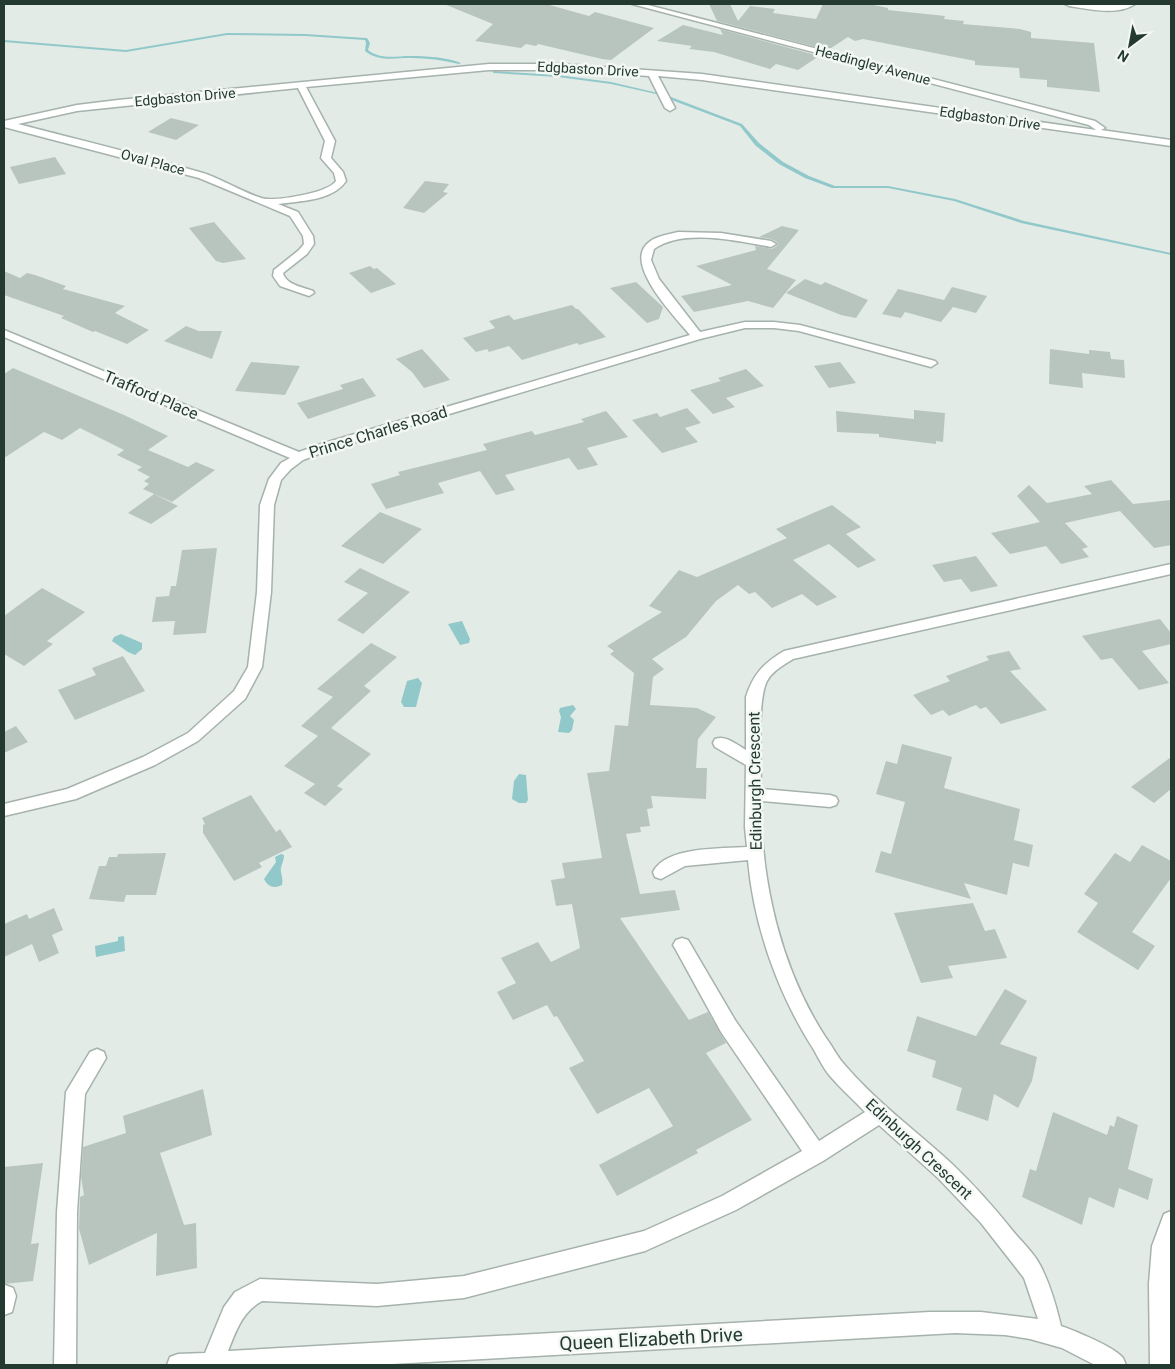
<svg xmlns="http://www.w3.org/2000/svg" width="1175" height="1369" font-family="Roboto,sans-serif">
  <rect width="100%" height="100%" fill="#e3ebe6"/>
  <!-- water -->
  <path fill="#91c8ca" d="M462,621L470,639L469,643L460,645L448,624Z
    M121,634L142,643V649L135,655L128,652L112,641L114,637Z
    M418,678L422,683L416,707H404L401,702L407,681Z
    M573,705L576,709L570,716L574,720L572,730L569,733L558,732L561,717L559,711L560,708Z
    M519,774L526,775L528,800L526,803H519L512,799L514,781Z
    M281,854L284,855C284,862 280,866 281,872C282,877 283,879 282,885C274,889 268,887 264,879L276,862L275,857Z
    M124,936L125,951L96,957L95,946L118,941V937Z"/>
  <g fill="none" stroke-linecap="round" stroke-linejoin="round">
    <!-- stream -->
    <path fill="#91c8ca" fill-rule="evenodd" d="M227,33L305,34L366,38H367L370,43L368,50C381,60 395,56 410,56C426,56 447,57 461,63L459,64C443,60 427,58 411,58C394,58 379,62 365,51L366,43L365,40L305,36L227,35L126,52L4,42V40L126,50Z
      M493,71L558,75L611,82L658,93L656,94L611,84L558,77L494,73H493Z
      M669,97H671L742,124L759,143L783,162L809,176L835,186H888L955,199L1024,221L1171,253V255L1021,223L954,201L888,188H832L805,178L779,164L755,145L740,126L669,99Z"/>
  </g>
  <!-- building -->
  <path fill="#b8c5bf" d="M444,4H546L589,16L595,12L654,28L611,60L602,59L538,44L536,46L526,44L521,48L475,41L493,24Z
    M709,4H730L738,21L750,6L775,9L773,13L816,19L823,4H869L888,8V10L945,16L944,19L964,21L963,24L1020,29L1031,32V38L1094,43L1100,92L1047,87V80L1020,78L1019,68L975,65V61L863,39L855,41L848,37L828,50L717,21Z
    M683,25L723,35L720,29L819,56L798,70L776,64L770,69L714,52L689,49L692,46L657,41Z
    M171,118L199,125L176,140L148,132Z
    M55,157L66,174L19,184L10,167Z
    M425,181L449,184L443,192L448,193L424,213L403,208Z
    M214,222L246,259L223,263L216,261L189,228Z
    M782,226L799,230L767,269L796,280L773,308L748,301L694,312L681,296L732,285L696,266L756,250L755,246L772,249L778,245L777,242L771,239L759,237Z
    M370,266L374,269L377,268L396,284L371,293L349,273Z
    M4,271L20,278L27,273L35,275L66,286L63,289L125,306L115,313L149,330L127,344L95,331L93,332L61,318L64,316L4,295Z
    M805,279L821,285L825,282L868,300L856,318L841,315L786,293Z
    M636,282L663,307L659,319L647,323L610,288Z
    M952,287L987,296L976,313L953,307L941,322L905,312L901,318L882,314L898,289L944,300Z
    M572,305L576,309H578L606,337L579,345L577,343L522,360L509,346L489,352L487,349L476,352L463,338L495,328L489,321L509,315L514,320Z
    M186,326L199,331H222L212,359L164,341Z
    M422,349L450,380L424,388L412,372L396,359Z
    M1050,349L1089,354V350L1110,352L1111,359L1124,360L1125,378L1082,373L1083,388L1049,384Z
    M251,362L300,366L285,395L235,391Z
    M840,362L856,383L829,388L814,366Z
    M13,368L124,415L168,436L148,450L188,467L196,462L215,470L172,502L143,489L149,484L144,481L150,477L137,470L142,467L117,455L124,450L80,428L62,440L44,432L4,458V374Z
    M746,369L764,386L726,398L735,407L713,414L690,390L721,381L718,378Z
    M363,378L376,396L308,419L297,403L343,389L340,385Z
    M687,408L701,423L685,428L698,442L662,453L632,420L657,413L660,417Z
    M914,410L945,413L943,442L936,441V444L879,437V434L837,432L836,411L914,419Z
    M606,411L628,437L587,448L598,465L578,470L569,458L505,475L515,490L496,495L480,471L438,483L444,493L386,509L371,484L400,475L398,472L487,450L483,444L532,431L535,435L584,422L581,419Z
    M1111,480L1133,504L1171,500V545L1154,548L1120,511L1065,523L1088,547L1082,549L1089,557L1061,564L1046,546L1010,554L991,533L1040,522L1017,496L1029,485L1047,503L1092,494L1084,486Z
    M154,494L178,506L151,524L128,513Z
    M832,505L861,527L846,534L876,560L858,568L829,544L793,560L837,597L817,606L802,594L772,608L755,592L749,594L738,585L716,601L686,637L652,659L664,669L653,677L650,705L697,708L716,717L698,739L696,768H707L706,799L651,796L653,808L647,809L650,826L640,827L641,832L626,834L640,894L675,890L680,910L620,918L689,1020L708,1012L726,1043L706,1053L752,1120L696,1150L698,1153L617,1196L599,1165L673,1126L649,1088L597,1114L569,1068L584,1061L557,1016L554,1017L547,1005L513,1020L497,992L516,983L501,958L538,942L551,962L580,948L572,904L556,906L551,880L565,878L562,863L602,858L587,773L609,771L615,725L628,726L634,673L610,654L614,651L607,646L662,612L649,606L679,570L697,577L787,538L776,529Z
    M380,512L422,529L383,564L341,546Z
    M217,548L206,633L173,635L175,621L152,622L156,597L169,596L171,586H176L182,550Z
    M976,556L998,586L971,592L961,579L944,582L932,565Z
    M360,568L410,592L363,634L337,620L368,593L344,582Z
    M42,588L85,612L47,641L53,644L24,666L4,654V616Z
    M1160,619L1171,633V644L1142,651L1169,683L1139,690L1112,658L1101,660L1082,636Z
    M371,643L397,657L364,686L371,691L331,728L371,754L337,786L343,789L325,806L304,793L315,784L284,766L318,736L301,726L333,697L317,689Z
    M1009,651L1021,669L1010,671L1047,710L1001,724L986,707L980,709L976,705L949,716L943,710L931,715L913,695L950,681L946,676L989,660L986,656Z
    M123,656L145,691L75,720L58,690L96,675L92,668Z
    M16,726L28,742L4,753V732Z
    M902,744L952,757L944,788L1020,809L1014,840L1033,845L1029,867L1013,863L1007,895L964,883L971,899L875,872L881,851L891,854L905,802L876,794L886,761L897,764Z
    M1171,757V789L1154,803L1131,787Z
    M251,795L276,832L280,829L292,847L259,863L262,867L234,881L203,833V825L205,824L202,818Z
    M1142,845L1171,861V878L1132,932L1155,946L1138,970L1077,932L1098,903L1084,894L1115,853L1130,862Z
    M166,853L156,895H126L124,902L89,899L99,866H106L109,857H117L118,854Z
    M973,903L985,931L995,929L1007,958L948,966L953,978L921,983L894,913Z
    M54,908L63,930L52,935L59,953L39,962L32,944L4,957V924L27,914L29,919Z
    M1005,989L1027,1001L1000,1044L1037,1057L1032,1081L1018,1108L994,1094L988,1121L956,1110L962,1088L932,1077L936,1061L907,1051L917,1016L976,1036Z
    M203,1089L212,1135L160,1153L184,1225L196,1223L197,1268L156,1276L157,1233L89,1265L79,1229L80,1197L84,1195L81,1177L83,1147L126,1133L123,1116Z
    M1053,1112L1107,1135L1110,1125L1114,1127L1117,1116L1138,1125L1128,1169L1153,1179L1148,1200L1119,1188L1114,1208L1089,1197L1082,1225L1022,1197L1030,1169L1036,1171Z
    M43,1163L31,1244L39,1243L33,1281L4,1284V1167Z"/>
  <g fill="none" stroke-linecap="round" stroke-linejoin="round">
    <defs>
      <path id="minor" d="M632,4H644L1095,121L1105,128L1101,130L1171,140V146L702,80L658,76L675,108L670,111L665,108L649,76L560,70H489L306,87L335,141L331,158L343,172L346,181C333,201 299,201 278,204L298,212L313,236L314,244L307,254L283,273C286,285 303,287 313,291L314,293L309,296L280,286L273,276L274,270L299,250L304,244L303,236L290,216L199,178L4,127V121L77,105L118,100L489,64H560L702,74L1096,130L1089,125ZM298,88L325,141L321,158L334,173L336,181C328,193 281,200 267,199C253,198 220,178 203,173C142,155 80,140 18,124L77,111Z
        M1065,4H1135C1118,16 1088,9 1069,6Z
        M678,232L721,233L771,241L776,244L771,247C737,241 684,228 654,249L651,260L659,279L700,332L745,322H774L800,325L935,361L937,363L931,367L799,331L774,328H745L700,339L329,450L303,460L291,469L281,480L274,505L271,592L262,667L245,699L198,741L155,765L76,799L4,816V804L67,789L143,757L188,733L234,691L248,667L257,592L260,505L269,479L281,463L290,458L4,337V330L299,452L321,444L690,335C676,318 626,267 646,245C654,236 667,235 678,232Z
        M1171,564V574L793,659C784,665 772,671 767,681C757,700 761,764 761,789L830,795L836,797L838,801L836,805L830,807L761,801C761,883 781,969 826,1038C832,1046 837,1056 843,1063C874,1100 916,1131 951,1163C973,1184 993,1206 1012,1230C1021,1241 1034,1253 1040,1265C1050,1284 1056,1305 1061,1326C1075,1331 1115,1347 1123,1358C1123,1358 1126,1365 1126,1365H1095L1062,1348L1030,1339L1005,1335L955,1333L374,1365H167L170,1357L178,1354L205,1353L224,1307L235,1292L260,1279L377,1284L464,1276L644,1231L722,1196L802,1151L721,1032L676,950L673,945L676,940L682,938L688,940L735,1020L819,1141L865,1112C854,1100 841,1089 830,1076C824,1069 819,1059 814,1050C778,994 754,927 748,860L685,866L661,879L655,877L653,872C666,846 721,849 747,847L745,827L746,765L715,747L713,743L715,739C726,735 737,745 746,750V697C753,674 764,663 784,651ZM879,1125L938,1178L981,1223L1024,1278L1038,1319L981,1312H930L228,1351C236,1331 242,1312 262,1301L377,1306L464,1298L645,1251L736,1210L823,1161Z
        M97,1049L104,1052L106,1058L85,1094L77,1212L76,1365H54L57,1212L66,1092L90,1052Z
        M1171,1211V1365H1150L1149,1284L1152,1246L1164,1214Z
        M5,1285L13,1288L16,1296L12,1312L4,1315Z"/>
    </defs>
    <!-- minor casing -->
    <use href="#minor" stroke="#a6b2ac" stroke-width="3"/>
    <!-- minor -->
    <use href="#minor" fill="#fff" fill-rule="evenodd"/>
  </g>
  <g text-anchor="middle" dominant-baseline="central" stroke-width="5" stroke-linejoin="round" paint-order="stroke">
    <!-- far-street labels -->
    <g font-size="14" fill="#243a31" stroke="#f3f8f5">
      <text transform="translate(873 65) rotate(15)">Headingley Avenue</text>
      <text transform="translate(588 69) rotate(3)">Edgbaston Drive</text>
      <text transform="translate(185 97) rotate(-5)">Edgbaston Drive</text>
      <text transform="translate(990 118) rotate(8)">Edgbaston Drive</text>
      <text transform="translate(153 162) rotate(15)">Oval Place</text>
    </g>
    <!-- street labels -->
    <g font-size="16" fill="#243a31" stroke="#f3f8f5">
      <text transform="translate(151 395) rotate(23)">Trafford Place</text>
      <text transform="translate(378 432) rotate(-17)">Prince Charles Road</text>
      <text transform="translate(755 781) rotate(-91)">Edinburgh Crescent</text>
      <text transform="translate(919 1149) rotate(43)">Edinburgh Crescent</text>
    </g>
    <!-- near-street labels -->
    <g font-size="19" fill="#243a31" stroke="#f3f8f5">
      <text transform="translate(651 1339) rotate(-3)">Queen Elizabeth Drive</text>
    </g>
  </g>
  <!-- border -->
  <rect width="1175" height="1369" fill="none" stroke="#243a31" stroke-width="10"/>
  <!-- north arrow -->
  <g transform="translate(1130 45) rotate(212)" stroke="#f3f8f5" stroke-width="4" paint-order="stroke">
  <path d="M0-4L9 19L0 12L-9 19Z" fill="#243a31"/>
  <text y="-8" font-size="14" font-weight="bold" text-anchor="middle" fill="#243a31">N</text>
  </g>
</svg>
